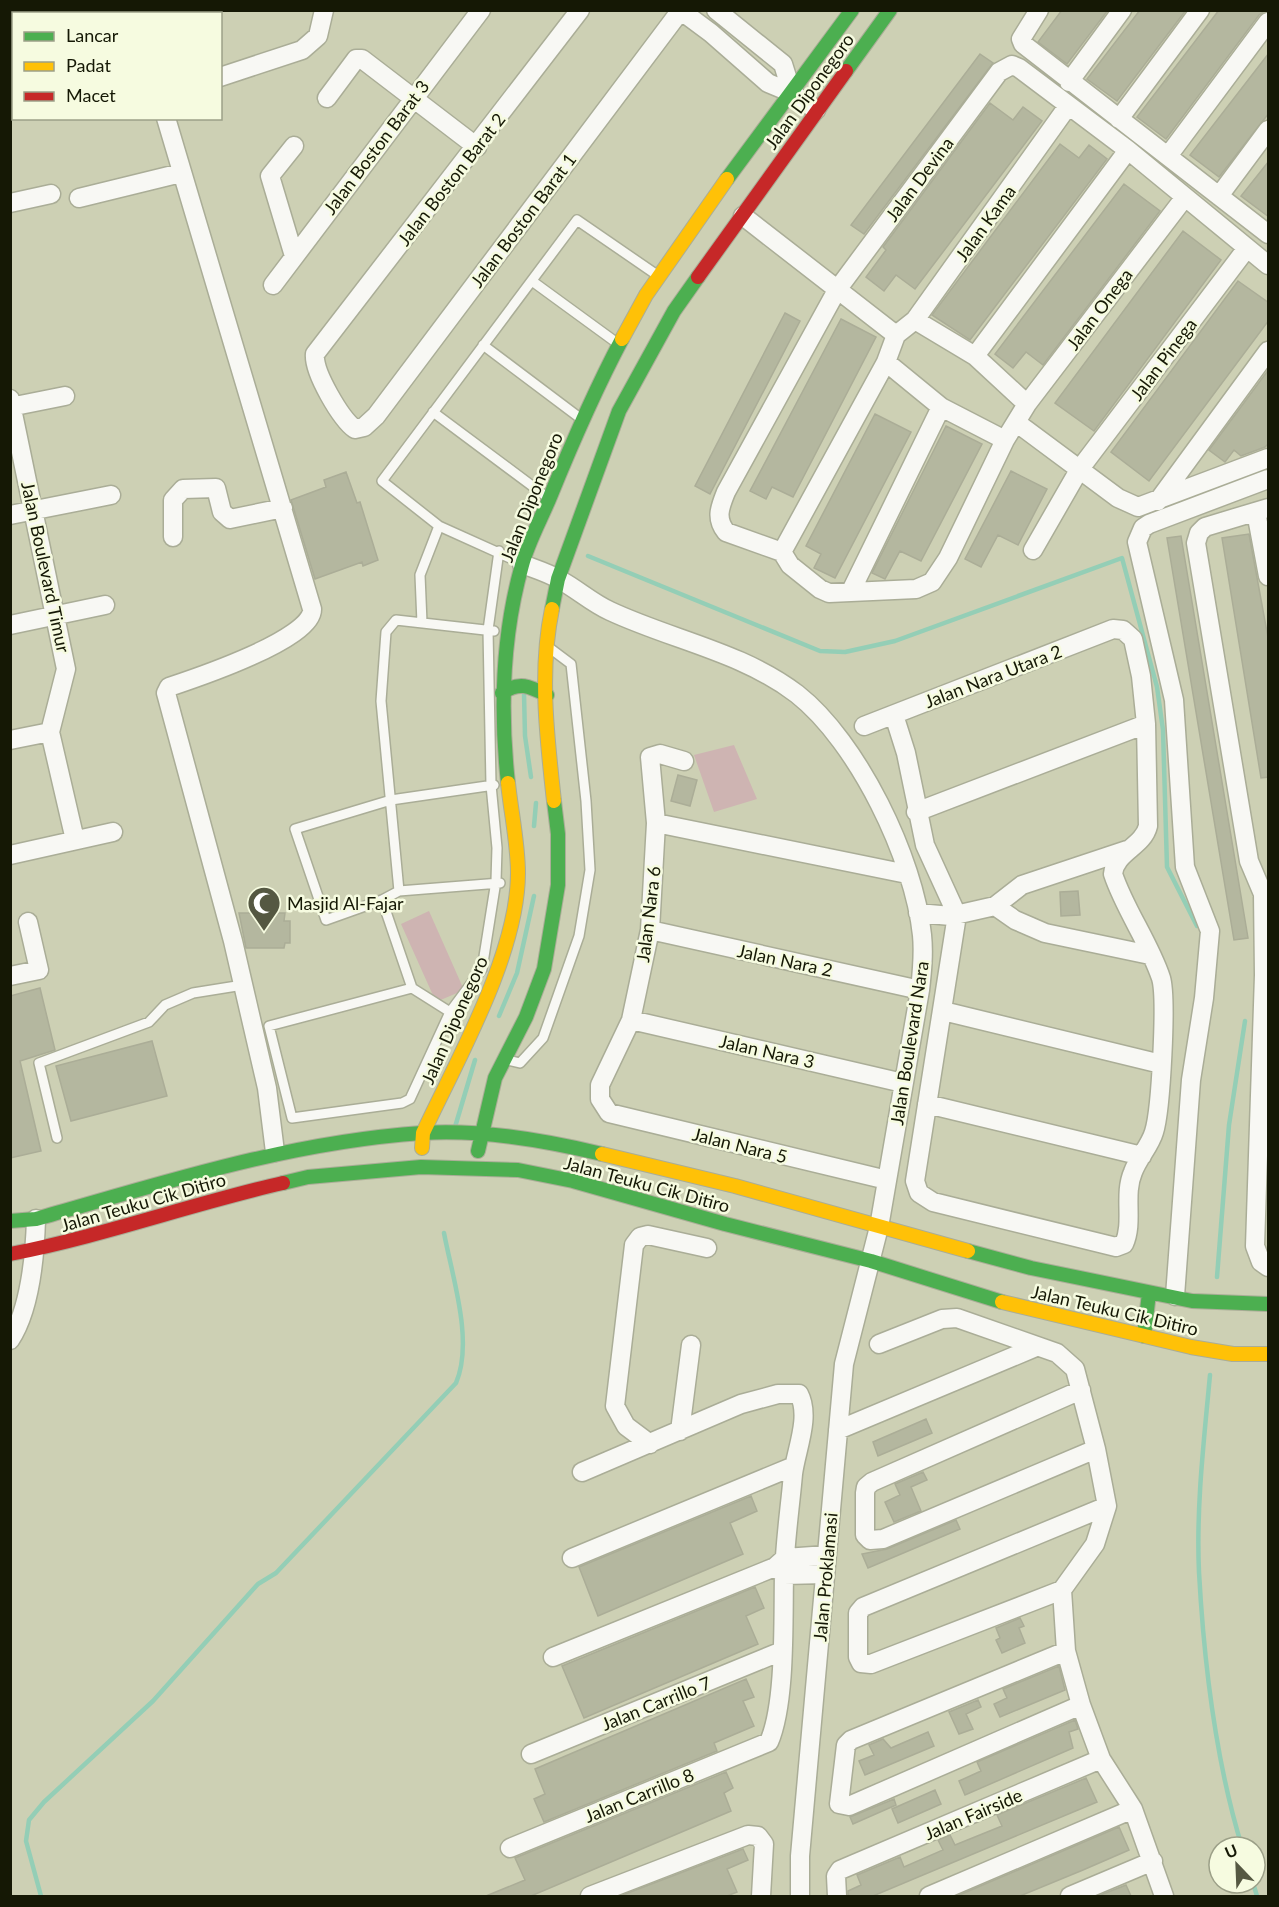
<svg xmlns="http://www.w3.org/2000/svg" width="1279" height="1907" font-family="Lato,sans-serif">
  <rect width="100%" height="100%" fill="#cdd0b4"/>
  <!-- green -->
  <path fill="#ceb4b2" d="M734,745L757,799L714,812L694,755Z
    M429,911L464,990L436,1002L401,924Z"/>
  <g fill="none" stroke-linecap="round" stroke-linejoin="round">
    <!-- stream -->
    <path stroke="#94ceb6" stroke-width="4.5" d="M588,556L820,651L845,652L895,641L1122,558L1157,687L1163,730L1167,867L1197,926
      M524,693L525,736L531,777
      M534,826L536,803
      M499,1016L517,973L534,896
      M455,1127L475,1060
      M1217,1277L1229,1125L1245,1021
      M1210,1375C1204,1440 1196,1507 1199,1572C1204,1664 1215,1759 1242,1847
      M1253,1883L1257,1896
      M41,1896L26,1841L29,1820L44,1802L153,1701L258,1584L276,1573L456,1383C474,1341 452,1276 444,1233"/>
  </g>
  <!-- building -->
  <path fill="#b4b79f" stroke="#abad97" stroke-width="1.5" d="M1062,10H1108L1067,64L1038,42Z
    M1140,10H1186L1117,101L1087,79Z
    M1219,10H1266L1259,15L1166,139L1137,117Z
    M1269,53V113L1219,177L1190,155Z
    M980,54L993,63L864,234L851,225Z
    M990,103L1013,120L1023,107L1042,121L915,289L896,275L884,291L866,277L886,250L883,247Z
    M1060,144L1079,158L1089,145L1107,159L970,340L932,315Z
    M1269,161V217L1241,196Z
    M1124,184L1160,211L1043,365L1026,352L1013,368L995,354Z
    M1183,231L1221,260L1094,431L1055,403Z
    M1238,281L1269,303V320L1149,481L1111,452Z
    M785,313L800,321L710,494L695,486Z
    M841,319L876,337L793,497L772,487L766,499L750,491Z
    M1269,369V443L1265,447L1241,456L1234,450L1225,462L1209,450Z
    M875,414L911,432L835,578L814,568L821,554L806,546Z
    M946,426L982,444L921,561L900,551L885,579L872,573Z
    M1011,471L1047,489L1018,545L998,535L981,567L965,559Z
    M346,472L357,503L360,502L378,560L363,566L362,562L315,579L291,500L326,487L324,480Z
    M1249,534L1269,643V777L1261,778L1222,538Z
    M1181,536L1248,938L1234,940L1167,538Z
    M678,775L697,780L690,806L671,801Z
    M1078,891L1080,915L1061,916L1060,892Z
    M239,913H285L284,921H290V943H285L284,948H246Z
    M40,988L55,1050L20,1061L41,1151L10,1158V996Z
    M152,1041L167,1096L71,1121L56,1066Z
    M926,1419L932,1433L878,1456L873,1442Z
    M923,1472L927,1480L911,1487L921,1511L894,1522L885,1502L900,1495L895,1484Z
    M751,1496L757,1511L730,1523L743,1554L598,1616L579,1567Z
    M956,1520L960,1529L868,1568L862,1554L887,1549Z
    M755,1587L764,1608L746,1616L758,1644L584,1718L562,1666Z
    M1020,1618L1024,1626L1019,1628L1025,1643L1002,1653L996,1640L1000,1638L996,1628Z
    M1059,1666L1065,1690L1000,1717L994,1704L1007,1698L1003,1689Z
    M746,1679L754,1697L743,1701L754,1726L714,1743L717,1751L544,1822L534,1799L545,1794L535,1769Z
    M978,1700L981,1707L966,1714L973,1729L959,1734L949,1712Z
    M1075,1720L1078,1729L1069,1732L1073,1748L965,1795L959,1781L981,1771L977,1762Z
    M928,1732L934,1746L865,1775L859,1761L874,1755L869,1745L883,1739L891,1748Z
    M726,1772L733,1788L724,1793L731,1811L531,1896H486L525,1880L515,1858Z
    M1086,1778L1097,1802L873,1896H848V1891L861,1885L857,1875L900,1857L904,1867L943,1850L938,1840L950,1835L955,1845L1002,1826L997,1815Z
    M935,1790L941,1804L898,1823L892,1809Z
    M894,1799L896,1805L853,1824L850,1817Z
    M1119,1827L1129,1850L1083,1870L1020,1896H957Z
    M743,1849L748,1860L727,1869L737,1892L727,1896H620Z
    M1126,1885L1131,1896H1098Z"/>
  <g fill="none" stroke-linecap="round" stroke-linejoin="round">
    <defs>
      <path id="lane" d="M532,281L617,343
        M483,345L580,418
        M433,412L547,497
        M521,563L439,526L382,481L577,220L657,275
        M422,623L420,575L439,526
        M494,785L391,800L295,829L326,920L382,900L399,891L500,883
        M399,891L381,701L386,632L396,620L494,631
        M382,900L412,988L269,1026L292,1118L402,1103L410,1099L450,1012L482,969L496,881L497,848L491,785L488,630L499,551
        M412,988L450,1012
        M508,1060L520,1063L543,1038L579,936L590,870L586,801L571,664L551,649
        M57,1138L39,1063L149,1022L165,1005L193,993L243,985"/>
      <path id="street" d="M580,10L315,354C313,372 341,419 355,429L364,427L376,416L681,10
        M680,10L711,33L768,83L792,93L816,110
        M716,10L783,64L792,93
        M1039,10L1021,39L1023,44L1268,234
        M220,77L302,50L318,36L324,10
        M1069,82L1122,10
        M327,98L356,59H362L477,147
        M166,118L312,609C313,639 196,678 169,687L166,693L233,941L267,1088L275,1152
        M1119,119L1200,10
        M1168,156L1268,22
        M1219,196L1268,130
        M1185,197L1027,404L1005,440L948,558L932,582L916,589L829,593L820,589L790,565L782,552L726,532C715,518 720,507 726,492L837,290L999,72L1012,65L1019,68L1128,150L1268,265
        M79,198L181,173
        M10,203L51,194
        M743,216L896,335
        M294,256L270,176L294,146
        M273,285L481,10
        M915,320L975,356L1027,404
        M896,335L915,320L1068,106
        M975,356L1128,150
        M886,362L941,407L1005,440
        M10,399L66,669L50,732L75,840
        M10,407L65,396
        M1017,423L1118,498L1138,507L1268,458
        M1158,501L1268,351
        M1268,508L1205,527L1199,533L1196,543L1249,861L1263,894L1264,975L1255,1246L1261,1262L1268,1267
        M1256,512L1268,576
        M10,515L111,495
        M173,537V500L183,489L216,488L222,512L230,519L283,508
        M1033,550L1079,470L1247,248
        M782,552L886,362L896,335
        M522,564C535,569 549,573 560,580C577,589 592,603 610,611C672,640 742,652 797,694C858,742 914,858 922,935C924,954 922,972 920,990L879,1227L844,1364L800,1856V1896
        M851,591L941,407
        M10,625L105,605
        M864,726L1113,629L1123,630L1133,639L1141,676L1146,724L1148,826C1143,847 1115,852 1113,874C1125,910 1149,942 1161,978C1167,998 1161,1110 1154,1132C1150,1146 1138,1158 1133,1172C1123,1195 1134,1222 1124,1244L1116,1247L933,1202L919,1193L915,1181L957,915L925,845L906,753L894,715
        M10,740L50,732
        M684,761L660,754L650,757L656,823L650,930L631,1020L600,1085V1099L609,1113L887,1180
        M916,812L1146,724
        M656,823L907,874
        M10,855L113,832
        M995,906L1015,920L1045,933L1150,955
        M918,913L951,916L995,906L1022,885L1127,850
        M650,930L920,990
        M10,976L39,970L28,922
        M943,1011L1161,1064
        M631,1020L903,1083
        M927,1104L1142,1156
        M1175,1296L1191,1080L1204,998L1210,931L1185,867L1174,700L1137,542L1143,528L1149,524L1268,479
        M10,1340C30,1310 35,1254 36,1219
        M879,1344L942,1319L957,1318L1057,1353L1075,1369L1096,1449L1107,1506L1095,1544L1062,1590L1066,1651L1081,1705L1101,1759L1133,1809L1164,1896
        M1081,1390L872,1482L866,1487L865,1493V1535L870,1540L883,1539L1096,1449
        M838,1430L1036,1347
        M680,1431L691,1345
        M650,1444L626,1426L615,1406L634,1245L640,1237L648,1235L707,1248
        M572,1558L794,1466
        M777,1568L784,1575L825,1574
        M1062,1590L871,1664L861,1663L858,1657V1613L863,1607L1107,1506
        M1066,1651L851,1740L846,1745L839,1804L849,1806L1081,1705
        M553,1657L775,1567L785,1558L827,1555
        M531,1754L782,1651
        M510,1848L769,1742C786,1703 783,1619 784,1575C785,1541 790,1508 793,1474C796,1450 811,1417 799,1394H778L741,1404L582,1472
        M590,1896L748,1835L758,1836L764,1844L761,1896
        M837,1896L836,1876L840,1870L1101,1759
        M929,1896L1133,1809
        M1070,1896L1153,1861"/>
      <path id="fast" d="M846,71L890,10
        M727,179L852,10
        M552,609L558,579L619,411L674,311L698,277
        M502,693C519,681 529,686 547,695
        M508,783C500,710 502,636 522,565C528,542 541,519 550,497C572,443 595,390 622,339
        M478,1151L495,1078L526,1017L544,969L558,885V834L554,801
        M283,1183L308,1177L421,1167L518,1170L573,1181L725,1224L871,1261L1002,1302
        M10,1221L36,1219C163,1183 289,1142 422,1133C481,1129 544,1140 602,1154
        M968,1251L1031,1268L1192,1301L1268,1304
        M1144,1336L1149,1293"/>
      <path id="slow" d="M622,339L646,295L727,179
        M552,609C539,671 547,738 554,801
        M422,1148L423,1133C457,1060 518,954 518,873C518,844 511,812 508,783
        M602,1154L735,1186L968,1251
        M1002,1302L1191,1347L1233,1354H1268"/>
      <path id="jam" d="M698,277L846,71
        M10,1254C103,1236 191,1204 283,1183"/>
    </defs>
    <!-- lane casing -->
    <use href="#lane" stroke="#aaad97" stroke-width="12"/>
    <!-- street casing -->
    <use href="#street" stroke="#aaad97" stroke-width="21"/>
    <!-- fast casing -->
    <use href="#fast" stroke="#aaad97" stroke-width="16"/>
    <!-- slow casing -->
    <use href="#slow" stroke="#aaad97" stroke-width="16"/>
    <!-- jam casing -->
    <use href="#jam" stroke="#aaad97" stroke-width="16"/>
    <!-- lane -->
    <use href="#lane" stroke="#f8f8f4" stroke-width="9"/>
    <!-- street -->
    <use href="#street" stroke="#f8f8f4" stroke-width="18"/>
    <!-- fast -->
    <use href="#fast" stroke="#4caf50" stroke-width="14"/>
    <!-- slow -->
    <use href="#slow" stroke="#ffc107" stroke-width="14"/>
    <!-- jam -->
    <use href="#jam" stroke="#c62828" stroke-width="14"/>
  </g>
  <!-- icons -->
  <defs>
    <symbol id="mosque-pin" viewBox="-11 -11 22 30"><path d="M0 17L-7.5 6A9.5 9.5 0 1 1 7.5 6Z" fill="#555842" stroke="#f6fbe0"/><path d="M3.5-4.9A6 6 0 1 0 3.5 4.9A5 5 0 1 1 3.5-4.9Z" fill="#fff"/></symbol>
  </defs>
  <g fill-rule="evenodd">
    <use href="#mosque-pin" x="245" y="884" width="38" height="52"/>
  </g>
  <g text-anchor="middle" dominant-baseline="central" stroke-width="5" stroke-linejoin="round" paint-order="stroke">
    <!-- street labels -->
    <g font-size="18" fill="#151805" stroke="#f6fbe0">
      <text transform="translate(809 91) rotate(-54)">Jalan Diponegoro</text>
      <text transform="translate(376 147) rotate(-53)">Jalan Boston Barat 3</text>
      <text transform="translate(451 179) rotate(-52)">Jalan Boston Barat 2</text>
      <text transform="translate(919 179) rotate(-53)">Jalan Devina</text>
      <text transform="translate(523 220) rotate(-53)">Jalan Boston Barat 1</text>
      <text transform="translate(985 223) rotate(-54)">Jalan Kama</text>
      <text transform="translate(1099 309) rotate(-53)">Jalan Onega</text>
      <text transform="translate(1163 359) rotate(-53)">Jalan Pinega</text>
      <text transform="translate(531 497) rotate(-68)">Jalan Diponegoro</text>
      <text transform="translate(46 567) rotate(78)">Jalan Boulevard Timur</text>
      <text transform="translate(993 676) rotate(-21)">Jalan Nara Utara 2</text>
      <text transform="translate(648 914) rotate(-83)">Jalan Nara 6</text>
      <text transform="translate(785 960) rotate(12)">Jalan Nara 2</text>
      <text transform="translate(454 1020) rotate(-66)">Jalan Diponegoro</text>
      <text transform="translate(909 1043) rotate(-81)">Jalan Boulevard Nara</text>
      <text transform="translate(767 1051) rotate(13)">Jalan Nara 3</text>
      <text transform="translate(740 1145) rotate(14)">Jalan Nara 5</text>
      <text transform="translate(647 1184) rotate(15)">Jalan Teuku Cik Ditiro</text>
      <text transform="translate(143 1202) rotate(-16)">Jalan Teuku Cik Ditiro</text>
      <text transform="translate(1115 1310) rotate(13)">Jalan Teuku Cik Ditiro</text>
      <text transform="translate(825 1577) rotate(-85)">Jalan Proklamasi</text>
      <text transform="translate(656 1703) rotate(-22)">Jalan Carrillo 7</text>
      <text transform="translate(639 1795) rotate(-22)">Jalan Carrillo 8</text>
      <text transform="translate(973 1814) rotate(-23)">Jalan Fairside</text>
    </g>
    <!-- poi labels -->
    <g font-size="18" fill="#151805" stroke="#f6fbe0" text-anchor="start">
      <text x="287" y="903">Masjid Al-Fajar</text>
    </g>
  </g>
  <!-- border -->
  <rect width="1279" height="1907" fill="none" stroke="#151805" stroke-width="24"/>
  <!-- legend -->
  <rect x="12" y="12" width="210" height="108" fill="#f6fbe0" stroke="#9ca088" stroke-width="1.5"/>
  <rect x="24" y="32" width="30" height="9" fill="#4caf50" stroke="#9ca088" stroke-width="1.5"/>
  <text x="66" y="42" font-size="18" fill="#151805">Lancar</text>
  <rect x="24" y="62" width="30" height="9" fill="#ffc107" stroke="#9ca088" stroke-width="1.5"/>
  <text x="66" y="72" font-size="18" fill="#151805">Padat</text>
  <rect x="24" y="92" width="30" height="9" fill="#c62828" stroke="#9ca088" stroke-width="1.5"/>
  <text x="66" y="102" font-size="18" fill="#151805">Macet</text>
  <!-- north arrow -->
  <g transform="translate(1237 1865) rotate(337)"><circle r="28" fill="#f6fbe0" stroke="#9ca088" stroke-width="1.5"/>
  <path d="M0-4.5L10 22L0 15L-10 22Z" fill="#555842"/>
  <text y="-9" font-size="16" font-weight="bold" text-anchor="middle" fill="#151805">U</text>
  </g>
</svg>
